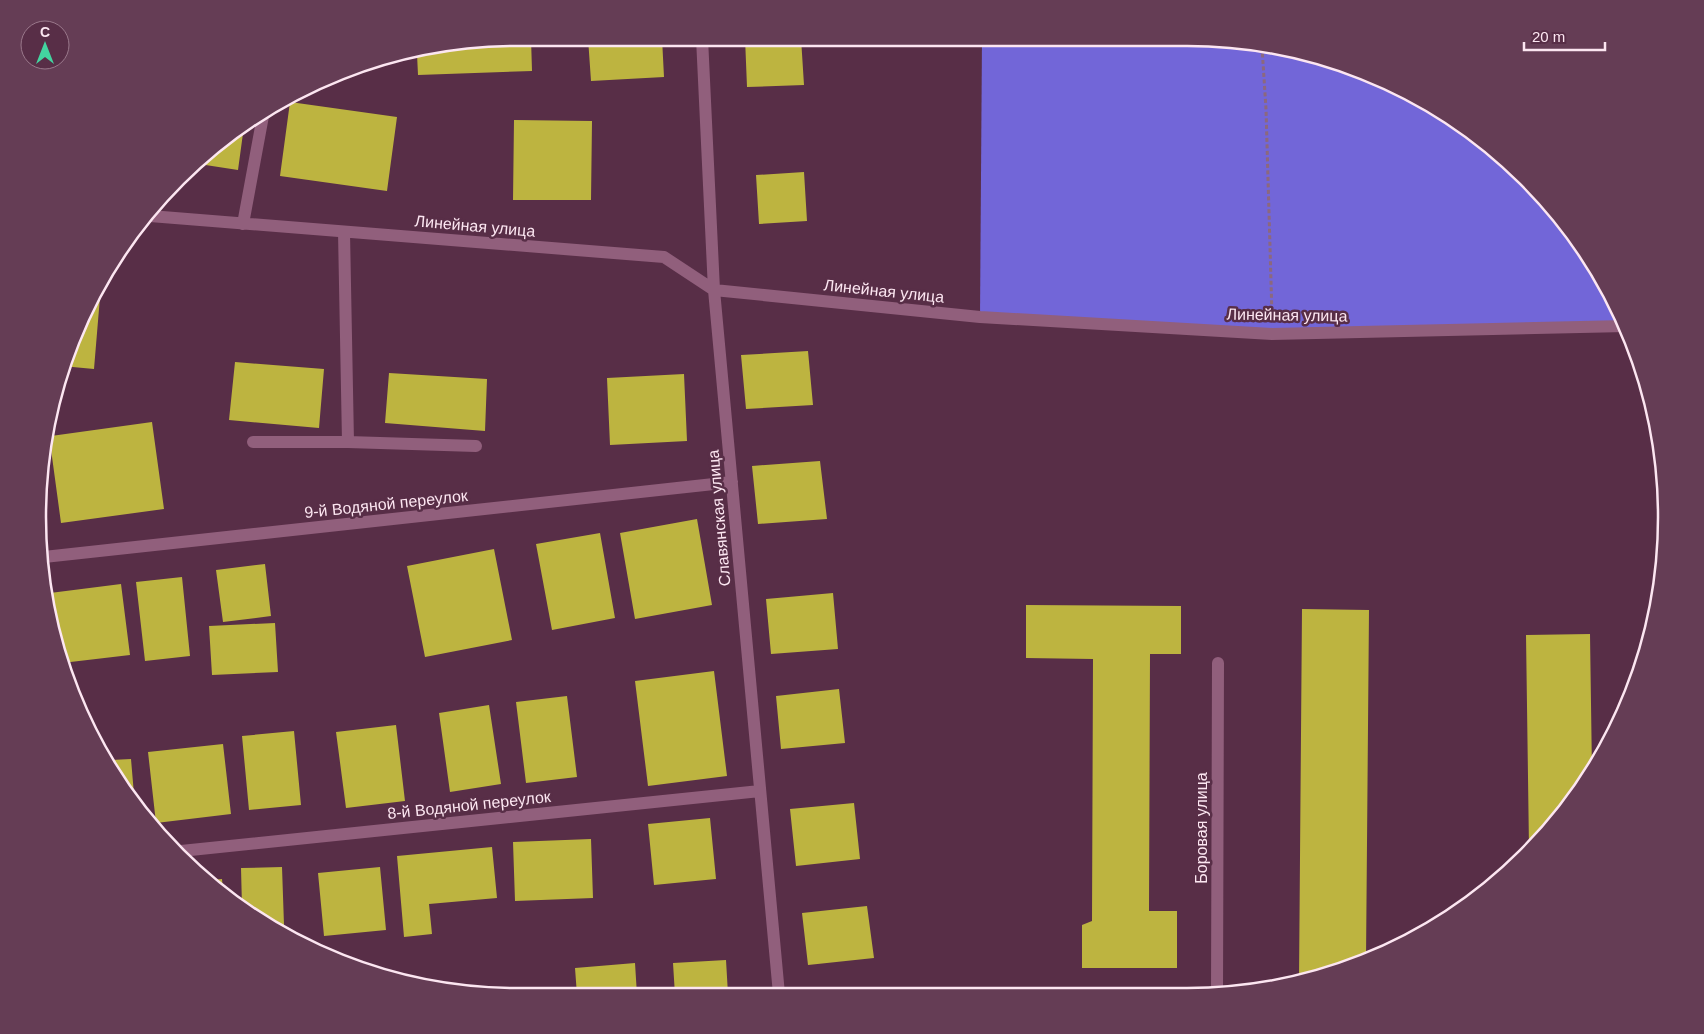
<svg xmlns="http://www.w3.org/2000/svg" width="1704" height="1034" font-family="Arial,sans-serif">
  <rect width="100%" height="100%" fill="#582e47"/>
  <!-- forest -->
  <path fill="#7266d8" d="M982,38L1219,39L1341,63L1454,118L1526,178L1586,251L1626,326L1272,334L980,317Z"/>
  <!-- building -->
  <path fill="#bdb440" d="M517,38H531L532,71L418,75L417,54Z
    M588,38H662L664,77L591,81Z
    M745,38H801L804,85L747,87Z
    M290,102L397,117L387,191L280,176Z
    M514,120L592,121L591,200H513Z
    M244,126L238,170L199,164L225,136Z
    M804,172L807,221L759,224L756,175Z
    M101,285L94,369L62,366L63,363Z
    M808,351L813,405L746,409L741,355Z
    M235,362L324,369L319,428L229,420Z
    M389,373L487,379L485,431L385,423Z
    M684,374L687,441L610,445L607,378Z
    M152,422L164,509L61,523L50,442L51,436Z
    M820,461L827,519L758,524L752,466Z
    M697,519L712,605L635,619L620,533Z
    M600,533L615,618L552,630L536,544Z
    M494,549L512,640L425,657L407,566Z
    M265,564L271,616L223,622L216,570Z
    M182,577L190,656L145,661L136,582Z
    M121,584L130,655L62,663L50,593Z
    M833,593L838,649L771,654L766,599Z
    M1026,605L1181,606V654H1150L1149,911H1177V968H1082V925L1092,921L1093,659L1026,658Z
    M1302,609L1369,610L1366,960L1341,971L1299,981Z
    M275,623L278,672L212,675L209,626Z
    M1590,634L1592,772L1586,784L1529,848L1526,635Z
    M714,671L727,776L648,786L635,681Z
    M839,689L845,743L781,749L776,696Z
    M567,696L577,777L526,783L516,702Z
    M489,705L501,784L450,792L439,713Z
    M396,725L405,801L346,808L336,732Z
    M294,731L301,805L249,810L242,736Z
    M223,744L231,814L156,823L148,752Z
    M131,759L135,806L111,760Z
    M854,803L860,859L796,866L790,809Z
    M710,818L716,879L654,885L648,824Z
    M591,839L593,898L515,901L513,842Z
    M492,847L497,898L429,904L432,934L404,937L397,856Z
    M282,867L284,925H270L250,916L242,907L241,868Z
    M380,867L386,930L324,936L318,873Z
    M222,879L223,890L212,880Z
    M867,906L874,958L808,965L802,913Z
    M726,960L728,994L675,995L673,963Z
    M635,963L637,995H577L575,968Z"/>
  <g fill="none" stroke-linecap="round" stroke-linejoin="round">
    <!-- path -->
    <path stroke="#8c687d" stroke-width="3" stroke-dasharray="4 2.5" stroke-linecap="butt" d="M1262,47L1266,109L1272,316"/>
    <!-- minor -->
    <path stroke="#915f7c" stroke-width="12" d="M702,38L714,290L779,994
      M150,216L664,257L714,290L980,317L1272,334L1626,326
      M243,224L263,116
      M344,232L348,442L476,446
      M253,442H348
      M44,557L732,482
      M181,851L760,791
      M1217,993L1218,663"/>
  </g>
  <g text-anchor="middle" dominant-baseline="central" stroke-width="5" stroke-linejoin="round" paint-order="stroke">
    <!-- street labels -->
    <g font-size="16" fill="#fce6f1" stroke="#582e47">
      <text transform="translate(475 226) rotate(5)">Линейная улица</text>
      <text transform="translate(884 291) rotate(6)">Линейная улица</text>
      <text transform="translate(1287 315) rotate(1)">Линейная улица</text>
      <text transform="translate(386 504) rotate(-6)">9-й Водяной переулок</text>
      <text transform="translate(719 518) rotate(-95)">Славянская улица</text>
      <text transform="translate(469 805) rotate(-6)">8-й Водяной переулок</text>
      <text transform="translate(1201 828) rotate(-90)">Боровая улица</text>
    </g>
  </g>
  <!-- crop -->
  <path d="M0 0H1704V1034H0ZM517 46H1187A471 471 0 0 1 1658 517V517A471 471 0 0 1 1187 988H517A471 471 0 0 1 46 517V517A471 471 0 0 1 517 46Z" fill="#653d55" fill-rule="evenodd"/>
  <path fill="none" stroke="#fce6f1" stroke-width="2.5" d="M517 46H1187A471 471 0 0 1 1658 517V517A471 471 0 0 1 1187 988H517A471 471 0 0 1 46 517V517A471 471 0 0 1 517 46Z"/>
  <!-- north arrow -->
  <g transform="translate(45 45)"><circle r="24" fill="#582e47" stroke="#9a788b"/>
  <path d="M0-4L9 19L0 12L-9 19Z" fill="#43d4a0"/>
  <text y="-8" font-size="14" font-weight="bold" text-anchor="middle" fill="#fce6f1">С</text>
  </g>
  <!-- scale -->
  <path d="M1524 42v8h81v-8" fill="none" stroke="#fce6f1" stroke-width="2.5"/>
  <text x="1532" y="42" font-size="15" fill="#fce6f1" stroke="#582e47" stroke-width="4" paint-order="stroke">20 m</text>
</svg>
